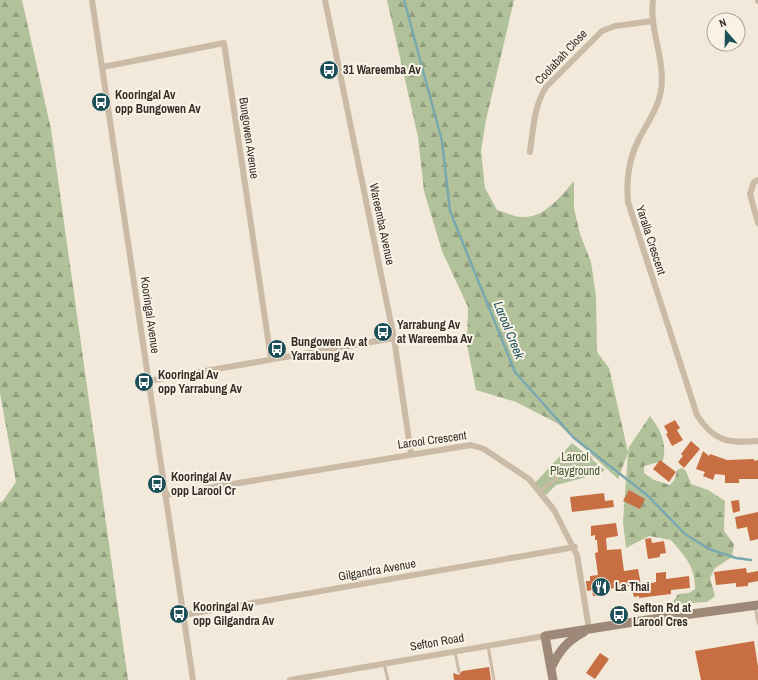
<svg xmlns="http://www.w3.org/2000/svg" width="758" height="680" font-family="'Archivo Narrow',sans-serif">
  <defs>
    <pattern id="forest-firs" width="22" height="20" patternUnits="userSpaceOnUse"><rect width="22" height="20" fill="#b1c19a"/><path d="M5 1l3.5 6h-7zM16 11l3.5 6h-7z" fill="#919d7e"/></pattern>
  </defs>
  <rect width="100%" height="100%" fill="#f2e9da"/>
  <!-- forest -->
  <path fill="url(#forest-firs)" d="M0,0H22L51,129L128,680H0V502H2L16,482L0,393Z
    M387,0H514L486,120L481,151L485,188L497,210C505,212 514,217 521,217C544,219 561,196 574,181V208L580,234L591,262L596,296L597,352L609,368L628,452L629,447L650,416C661,430 667,444 663,461L644,466V473L654,480L670,485L675,479L677,470L682,468L686,471L691,484L708,490L725,501L724,531L734,544L732,557L715,568L710,578L715,596L707,602L676,604L673,602L678,594L689,593L695,589C695,565 685,557 671,540L649,536L626,548L623,521L628,453L618,479L557,423L516,402L476,390L467,345L468,307L442,251L424,191L418,137Z"/>
  <!-- park -->
  <path fill="#b1c19a" d="M572,443L605,470L598,474L556,485L544,497L534,484Z"/>
  <g fill="none" stroke-linecap="round" stroke-linejoin="round">
    <!-- stream -->
    <path stroke="#79a8af" stroke-width="2.5" d="M404,0L442,141L450,211L515,372L574,438L647,495L685,534L709,549L736,558L751,560"/>
  </g>
  <!-- building -->
  <path fill="#c76f43" d="M675,420L680,428L677,430L683,440L672,446L666,434L668,433L664,426Z
    M691,441L700,449L684,468L678,462L683,456L681,454Z
    M703,451L709,456L710,454L727,460L754,459V461L758,460V479H739V483H725V475L715,474L713,480L703,476L705,472L696,469Z
    M660,460L676,472L669,482L653,469Z
    M629,490L645,499L640,509L623,501Z
    M604,493L605,501L613,500L614,507L572,512L570,497Z
    M739,500L740,511L733,513L731,501Z
    M758,512V539L750,541L747,527L737,529L735,517Z
    M616,523L618,536L606,538L607,550L621,549L624,571L638,569L641,585L656,582V573L666,572V579L689,576L690,588L671,590V594L639,598V596L634,597L631,586L602,590V595L593,596L592,590L587,591L586,581H590V576L598,575L595,553L598,552L597,540H595V535L591,536V526Z
    M651,538L652,543L664,541L666,553L660,554V557L648,559L645,539Z
    M746,568L747,573L758,571V581L748,583V586L736,587V583L716,585L714,572Z
    M754,641L758,667V680H701L695,651Z
    M600,653L609,659L595,679L586,673Z
    M489,667L491,680H454L453,673L459,675L462,671Z"/>
  <g fill="none" stroke-linecap="round" stroke-linejoin="round">
    <!-- lane -->
    <path stroke="#cabaa6" stroke-width="3" d="M540,491L556,479L561,471L568,453H576L591,458
      M755,607L758,623
      M488,646L494,680
      M455,652L459,672
      M384,664L388,680"/>
    <!-- street -->
    <path stroke="#cabaa6" stroke-width="6" d="M92,0L193,680
      M325,0L394,338L411,454
      M653,0C649,30 666,61 661,91C658,108 648,122 640,137C629,157 626,180 628,202L697,415C713,441 729,444 758,441
      M758,0V1
      M103,67L224,43L271,359
      M530,152C533,130 534,106 546,87L602,31L615,26L653,21
      M758,180L754,182L750,194L758,223
      M148,381L394,338
      M165,495L471,445L484,449L529,479L554,510L577,555L589,629
      M183,615L575,547
      M290,680L545,636"/>
    <!-- secondary -->
    <path stroke="#9e8978" stroke-width="9" d="M551,668C559,651 567,641 584,632
      M553,680L545,636L640,621L758,605"/>
  </g>
  <!-- icons -->
  <defs>
    <symbol id="bus-disc" viewBox="-11 -11 22 22"><circle r="9.5" fill="#1c4f58" stroke="#f9f3e7"/><path d="M-5-6H5V4H4V6H2V4H-2V6H-4V4H-5ZM-3.5-4V0h7V-4ZM-3.5 1.2v1.5H-2V1.2ZM2 1.2v1.5H3.5V1.2Z" fill="#fff"/></symbol>
    <symbol id="restaurant-disc" viewBox="-11 -11 22 22"><circle r="9.5" fill="#1c4f58" stroke="#f9f3e7"/><path d="M-5-6h1v4h1v-4h1v4h1v-4h1v5L-1.5 .5V6h-2V.5L-5-1ZM5-6V6H3V1.5H1.5Q1.5-4 5-6Z" fill="#fff"/></symbol>
  </defs>
  <g fill-rule="evenodd">
    <use href="#bus-disc" x="318" y="59" width="22" height="22"/>
    <use href="#bus-disc" x="90" y="91" width="22" height="22"/>
    <use href="#bus-disc" x="372" y="321" width="22" height="22"/>
    <use href="#bus-disc" x="266" y="338" width="22" height="22"/>
    <use href="#bus-disc" x="133" y="371" width="22" height="22"/>
    <use href="#bus-disc" x="146" y="473" width="22" height="22"/>
    <use href="#restaurant-disc" x="590" y="576" width="22" height="22"/>
    <use href="#bus-disc" x="168" y="603" width="22" height="22"/>
    <use href="#bus-disc" x="608" y="604" width="22" height="22"/>
  </g>
  <g text-anchor="middle" dominant-baseline="central" stroke-width="4" stroke-linejoin="round" paint-order="stroke">
    <!-- street labels -->
    <g font-size="12" fill="#362d27" stroke="#f9f3e7">
      <text transform="translate(561 57) rotate(-47)">Coolabah Close</text>
      <text transform="translate(249 138) rotate(82)">Bungowen Avenue</text>
      <text transform="translate(382 224) rotate(78)">Wareemba Avenue</text>
      <text transform="translate(651 240) rotate(72)">Yaralla Crescent</text>
      <text transform="translate(150 315) rotate(82)">Kooringal Avenue</text>
      <text transform="translate(432 440) rotate(-8)">Larool Crescent</text>
      <text transform="translate(377 570) rotate(-10)">Gilgandra Avenue</text>
      <text transform="translate(437 642) rotate(-10)">Sefton Road</text>
    </g>
    <!-- poi labels -->
    <g font-size="12" font-weight="bold" fill="#362d27" stroke="#f9f3e7" text-anchor="start">
      <text x="343" y="70">31 Wareemba Av</text>
      <text x="115" y="95">Kooringal Av<tspan x="115" dy="14">opp Bungowen Av</tspan></text>
      <text x="397" y="325">Yarrabung Av<tspan x="397" dy="14">at Wareemba Av</tspan></text>
      <text x="291" y="342">Bungowen Av at<tspan x="291" dy="14">Yarrabung Av</tspan></text>
      <text x="158" y="375">Kooringal Av<tspan x="158" dy="14">opp Yarrabung Av</tspan></text>
      <text x="171" y="477">Kooringal Av<tspan x="171" dy="14">opp Larool Cr</tspan></text>
      <text x="615" y="587">La Thai</text>
      <text x="193" y="607">Kooringal Av<tspan x="193" dy="14">opp Gilgandra Av</tspan></text>
      <text x="633" y="608">Sefton Rd at<tspan x="633" dy="14">Larool Cres</tspan></text>
    </g>
    <!-- park labels -->
    <g font-size="12" fill="#42552b" stroke="#f9f3e7">
      <text x="575" y="457">Larool<tspan x="575" dy="14">Playground</tspan></text>
    </g>
    <!-- water labels -->
    <g font-size="13" font-style="italic" fill="#1c4f58" stroke="#f9f3e7">
      <text transform="translate(509 330) rotate(68)">Larool Creek</text>
    </g>
  </g>
  <!-- north arrow -->
  <g transform="translate(726 32) rotate(340)"><circle r="19" fill="#f9f3e7" stroke="#aba49a"/>
  <path d="M0-3L7 15L0 10L-7 15Z" fill="#1c4f58"/>
  <text y="-6" font-size="11" font-weight="bold" text-anchor="middle" fill="#362d27">N</text>
  </g>
</svg>
